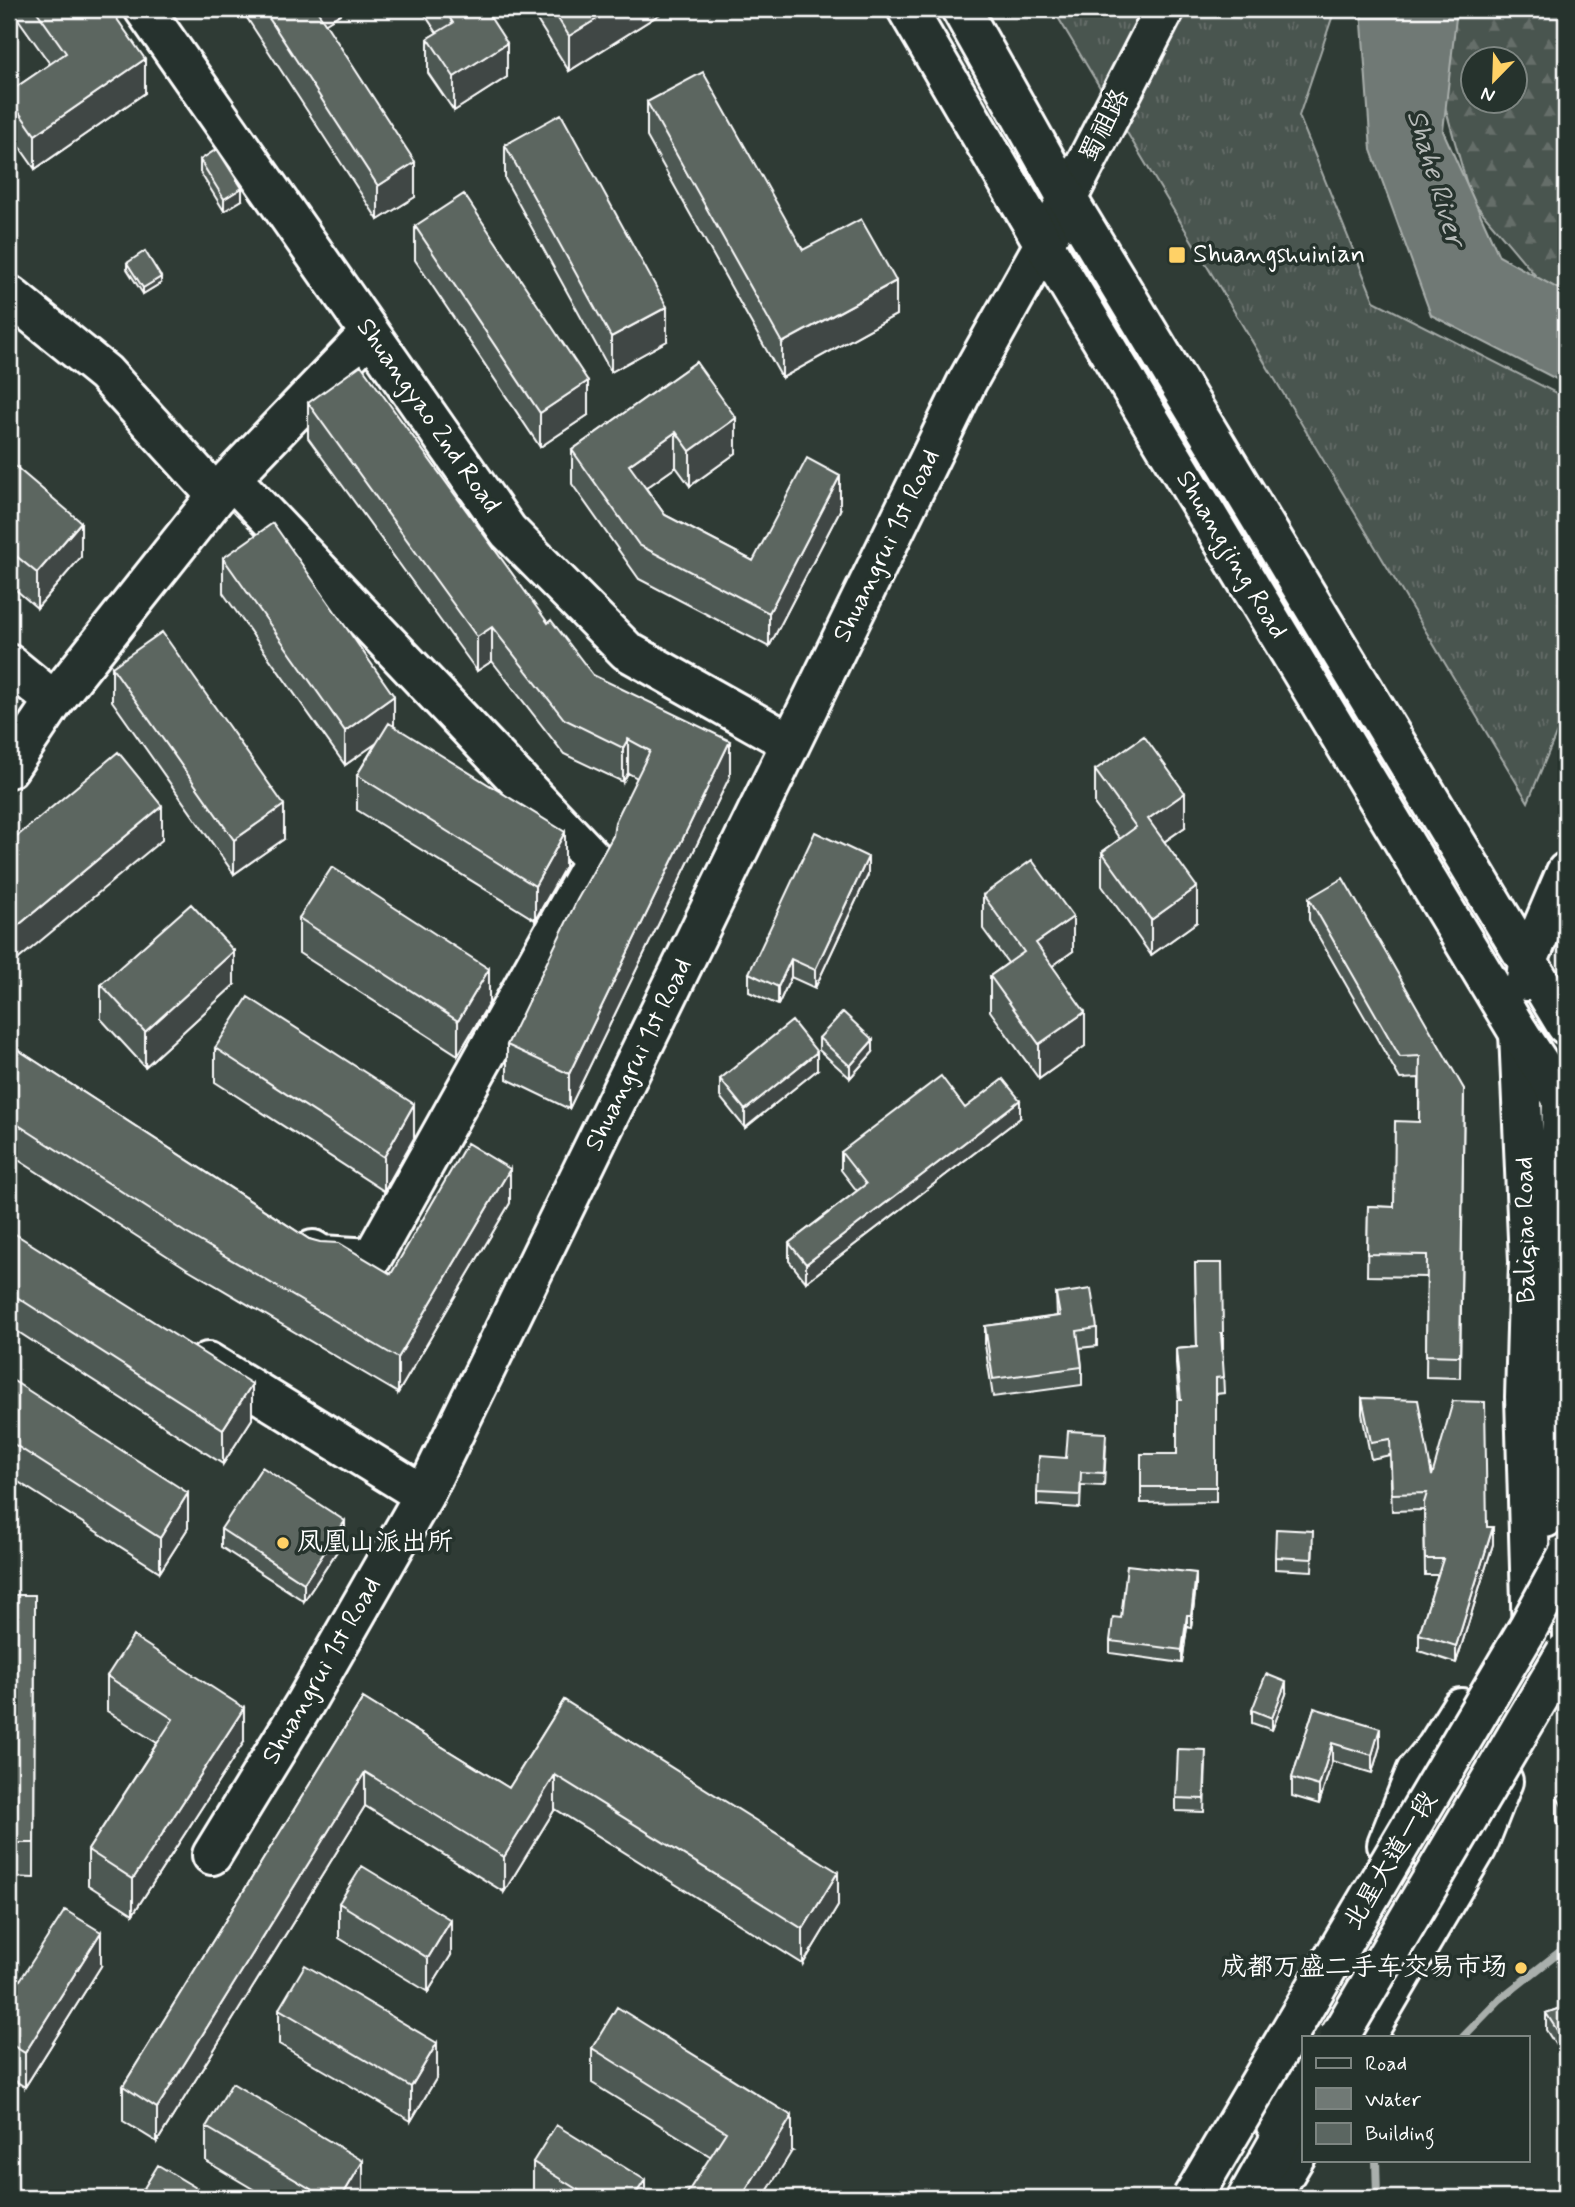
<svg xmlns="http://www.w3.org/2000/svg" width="1575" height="2207" font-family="Mynerve,'LXGW WenKai TC',sans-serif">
  <defs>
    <pattern id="grass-tufts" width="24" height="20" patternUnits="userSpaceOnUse" patternTransform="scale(1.75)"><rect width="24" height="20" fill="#4a544f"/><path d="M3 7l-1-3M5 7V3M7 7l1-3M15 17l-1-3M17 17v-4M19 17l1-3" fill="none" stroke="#656e69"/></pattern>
    <pattern id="forest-firs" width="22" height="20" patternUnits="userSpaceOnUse" patternTransform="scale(1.75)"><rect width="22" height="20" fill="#4a544f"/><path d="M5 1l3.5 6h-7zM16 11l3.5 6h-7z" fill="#656e69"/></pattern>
  </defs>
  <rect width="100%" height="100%" fill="#2f3b35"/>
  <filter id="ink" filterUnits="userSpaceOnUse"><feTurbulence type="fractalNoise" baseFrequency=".0143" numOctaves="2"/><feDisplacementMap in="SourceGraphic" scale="14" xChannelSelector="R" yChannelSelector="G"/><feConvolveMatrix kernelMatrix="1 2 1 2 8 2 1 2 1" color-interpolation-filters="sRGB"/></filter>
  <g filter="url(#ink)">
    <!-- grass -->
    <path fill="url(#grass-tufts)" stroke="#a4aaa7" stroke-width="2" d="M1053,9H1335L1299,116L1374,301L1566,398V710L1528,802Z"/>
    <!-- forest -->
    <path fill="url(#forest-firs)" stroke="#a4aaa7" stroke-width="2" fill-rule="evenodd" d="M1439,9H1566V296L1545,287L1471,199L1444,103ZM1474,60H1516V102H1474Z"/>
    <!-- water -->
    <path fill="#707975" stroke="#a9afac" stroke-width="2" d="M1361,9H1457L1443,131L1499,256L1566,293V384L1431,315L1371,150Z"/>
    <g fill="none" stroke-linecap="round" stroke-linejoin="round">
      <!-- stream -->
      <path stroke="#a9afac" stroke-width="8" d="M1463,2037L1500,1999L1566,1947
        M1376,2160L1377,2198"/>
      <defs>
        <path id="minor" d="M144,9L508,531L627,651L791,743
          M9,295L105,373L217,496
          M231,478L594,860L372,1258L321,1255L313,1250
          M9,664L54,701
          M9,768L54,701L231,478L370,333
          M1519,1033L1529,1261L1525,1397L1533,1671L1520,1719
          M208,1362L424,1495
          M1545,1518L1554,1472L1562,1097
          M1387,1845L1416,1772L1436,1748L1461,1708
          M1428,1850L1499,1720L1516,1680
          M212,1855L305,1703L424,1495L967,382L1044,244L1165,9
          M1365,2037L1477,1847L1503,1781
          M1275,2123L1304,2072
          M1270,2198L1304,2142"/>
        <path id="major" d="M907,9L1044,244L1519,1033L1566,1104
          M961,9L1067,198L1566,1025
          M1526,981L1528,961L1566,872"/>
        <path id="highway" d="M1247,2198L1304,2097"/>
      </defs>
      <!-- minor casing -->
      <use href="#minor" stroke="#fff" stroke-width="44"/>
      <!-- major casing -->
      <use href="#major" stroke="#fff" stroke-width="44"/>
      <!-- highway casing -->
      <use href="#highway" stroke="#fff" stroke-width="44"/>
      <!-- minor -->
      <use href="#minor" stroke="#26332d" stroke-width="38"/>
      <!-- major -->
      <use href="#major" stroke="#26332d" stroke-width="38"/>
      <!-- highway -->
      <use href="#highway" stroke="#26332d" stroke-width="38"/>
      <defs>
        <path id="highway-bridge" d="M1339,2037L1566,1652
          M1192,2198L1528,1628L1566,1558"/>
      </defs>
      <!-- highway-bridge casing -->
      <use href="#highway-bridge" stroke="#fff" stroke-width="44" stroke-linecap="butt"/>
      <!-- highway-bridge -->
      <use href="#highway-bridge" stroke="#26332d" stroke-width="38"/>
    </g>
    <!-- wall -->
    <path fill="#4e5853" stroke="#fff" stroke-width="2" d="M11,9H110L145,93L35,169L9,132V92L50,64Z
      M247,9H348L325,23L415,197L378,220L247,18Z
      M421,9H485L507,77L454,111L428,73V38L437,33Z
      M530,9H668L569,71Z
      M647,102L803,250L896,315L782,378L647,137Z
      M505,145L667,341L611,372L505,179Z
      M200,160L242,200L224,211L200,172Z
      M415,226L588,415L540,447L415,260Z
      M127,263L161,283L143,294L127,269Z
      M696,362L736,453L690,486L676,467L646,488L665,515L753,561L840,510L769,647L639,579L572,484V450Z
      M308,403L548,623L593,675L730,776L569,1109L507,1079V1045L613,836L637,778L628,773L623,782L564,754L492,661L477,671L308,438Z
      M9,461L81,557L37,608L9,584Z
      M223,558L394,727L565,867L535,920L357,810V775L376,743L345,765L223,593Z
      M112,667L284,839L234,874L112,701Z
      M1095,770L1185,827L1164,842L1197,922L1151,955L1102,886V852L1120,839L1095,805Z
      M868,875L815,988L791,977L778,1005L749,992V973Z
      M983,895L1073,951L1052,966L1085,1046L1039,1079L990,1011V976L1008,963L983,929Z
      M1309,898L1464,1089L1460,1378L1426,1377L1427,1277L1367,1276L1368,1206L1394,1207L1419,1122V1078L1400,1079L1309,920Z
      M299,918L489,1003L458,1055L299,953Z
      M101,984L234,985L145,1067L101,1019Z
      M819,1038L873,1052L850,1078L819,1050Z
      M9,1044L309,1239L391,1274L510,1203L398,1393L186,1268L9,1154Z
      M215,1048L414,1138L384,1191L215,1082Z
      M817,1070L745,1128L720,1097V1079Z
      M965,1108L1020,1118L806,1282L789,1261V1243L857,1191L841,1170V1152Z
      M9,1230L252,1419L223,1464L9,1326Z
      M1195,1263L1223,1333V1349H1222L1224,1393L1216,1394V1502L1141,1503V1454H1177L1179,1400L1176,1364V1349L1197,1347Z
      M1056,1294L1097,1328V1346L1080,1348L1082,1367V1385L993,1397L985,1345V1326L1057,1316Z
      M9,1378L188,1528L160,1572L9,1476Z
      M1362,1398L1432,1476L1487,1527L1493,1544L1456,1663L1419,1651V1634L1438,1575H1425L1424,1510L1392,1511L1390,1455L1371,1459L1362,1414Z
      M1106,1445L1104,1486L1081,1485L1080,1508L1037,1505V1493L1066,1458Z
      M221,1529L345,1539L304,1601L221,1547Z
      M1313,1544L1312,1571L1275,1569V1557Z
      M1196,1585L1191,1628L1187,1627L1182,1663L1110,1653V1641L1121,1618Z
      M9,1595H35L34,1878L9,1877Z
      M107,1676L244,1742L133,1914L88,1885V1850L157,1743L107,1711Z
      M1286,1694L1272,1730L1252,1723V1710Z
      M363,1698L509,1788L564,1700L838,1906L803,1964L555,1809L504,1892L365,1806L157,2142L123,2121V2086Z
      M1314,1708L1380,1746L1372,1773L1332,1761L1319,1804L1292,1796V1778Z
      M1206,1763L1204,1812L1176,1811V1798Z
      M1566,1792V1837L1557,1821V1797Z
      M339,1903L451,1955L428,1992L339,1938Z
      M101,1966L25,2087L9,2077V1980L17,1985Z
      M1566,2006V2061L1546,2030V2013Z
      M279,2009L437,2077L411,2121L279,2044Z
      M592,2048L792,2151L710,2156L592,2083Z
      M206,2127L363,2195L362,2198H268L206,2161Z
      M533,2162L645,2198H535L533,2197Z"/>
    <!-- shaded-wall -->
    <path fill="#404744" stroke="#fff" stroke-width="2" d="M310,9H348L310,33Z
      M613,9H668L569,71V36Z
      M507,43V77L454,111V77Z
      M145,59V93L35,169V135Z
      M415,162V197L378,220V186Z
      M242,188V200L224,211V199Z
      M161,277V283L143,294V288Z
      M896,281V315L782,378V343Z
      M667,307V341L611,372V337Z
      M588,381V415L540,447V413Z
      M736,418V453L690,486V451Z
      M676,432V467L629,500V465Z
      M840,476V510L769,647V613Z
      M81,522V557L37,608V573Z
      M492,627V661L477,671V637Z
      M394,696V731L345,765V731Z
      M628,739V773L623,782V748Z
      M730,741V776L569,1109V1074Z
      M1185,793V827L1148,853V819Z
      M284,805V839L234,874V840Z
      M162,806V840L9,967V933Z
      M565,832V867L535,920V886Z
      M868,857V875L815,988V970Z
      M1197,887V922L1151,955V920Z
      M1073,917V951L1036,978V943Z
      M234,951V985L145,1067V1032Z
      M791,959V977L778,1005V987Z
      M489,969V1003L458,1055V1021Z
      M1085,1012V1046L1039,1079V1044Z
      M873,1040V1052L850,1078V1066Z
      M817,1052V1070L745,1128V1110Z
      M1020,1100V1118L806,1282V1264Z
      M414,1104V1138L384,1191V1157Z
      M510,1169V1203L398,1393V1358Z
      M252,1384V1419L223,1464V1429Z
      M188,1493V1528L160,1572V1538Z
      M345,1521V1539L304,1601V1583Z
      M1493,1527V1544L1456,1663V1646Z
      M1196,1573V1585L1191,1628V1615Z
      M1187,1615V1627L1182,1663V1650Z
      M1286,1682V1694L1272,1730V1718Z
      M244,1708V1742L133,1914V1879Z
      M1380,1728V1746L1372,1773V1755Z
      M1332,1743V1761L1319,1804V1786Z
      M365,1772V1806L157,2142V2108Z
      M555,1775V1809L504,1892V1857Z
      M838,1872V1906L803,1964V1929Z
      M451,1920V1955L428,1992V1958Z
      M101,1932V1966L25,2087V2053Z
      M437,2043V2077L411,2121V2087Z
      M792,2116V2151L763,2198H741Z
      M363,2161V2195L362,2198H341Z
      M645,2180V2198H633Z"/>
    <!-- building -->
    <path fill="#5b6661" stroke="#fff" stroke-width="2" d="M35,9H110L145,59L35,135L9,98V92L66,53Z
      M263,9H316L415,162L378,186Z
      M444,9H485L507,43L454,77L428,38L453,23Z
      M552,9H613L569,36Z
      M703,72L803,250L861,219L896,281L782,343L647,102Z
      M561,114L667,307L611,337L505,145Z
      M217,149L242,188L224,199L200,160Z
      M464,194L588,381L540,413L415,226Z
      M145,251L161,277L143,288L127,263Z
      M696,362L736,418L690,451L676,432L629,465L665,515L753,561L807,458L840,476L769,613L639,545L572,450Z
      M361,365L548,623L551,620L593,675L730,741L569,1074L507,1045L577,900L613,836L615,822L650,751L628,739L623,748L564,719L492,627L477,637L308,403Z
      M9,461L81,522L37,573L9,550Z
      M273,523L394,696L345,731L223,558Z
      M162,632L284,805L234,840L112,667Z
      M389,723L565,832L535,886L357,775Z
      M1144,736L1185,793L1148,819L1197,887L1151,920L1102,852L1136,827L1095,770Z
      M118,752L162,806L9,933V843Z
      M815,832L868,857L815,970L791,959L778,987L749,973Z
      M1032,860L1073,917L1036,943L1085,1012L1039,1044L990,976L1024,952L983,895Z
      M332,867L489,969L458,1021L299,918Z
      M1343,878L1464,1089L1460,1356L1426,1355L1427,1255L1367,1254L1368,1206L1394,1207L1395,1121L1419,1122L1420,1056L1400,1057L1309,898Z
      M191,904L234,951L145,1032L101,984Z
      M248,997L414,1104L384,1157L215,1048Z
      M843,1012L873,1040L850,1066L819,1038Z
      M792,1021L817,1052L745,1110L720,1079Z
      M9,1044L309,1239L320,1242L339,1243L391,1274L467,1143L510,1169L398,1358L186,1233L9,1119Z
      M941,1076L965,1108L1003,1079L1020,1100L806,1264L789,1243L866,1184L841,1152Z
      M9,1230L252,1384L223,1429L9,1292Z
      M1195,1263H1222L1223,1333H1221L1224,1377L1216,1378V1487H1141V1454H1177V1400H1181L1176,1349L1197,1347Z
      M1091,1289L1097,1328L1077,1331L1082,1367L993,1379L985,1326L1060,1316L1056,1294Z
      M9,1378L188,1493L160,1538L9,1441Z
      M1362,1398L1418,1400L1432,1476L1453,1401L1485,1402L1487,1527H1493L1456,1646L1419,1634L1443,1559H1425L1424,1503L1427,1493L1392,1494L1390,1439L1371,1442Z
      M1068,1431L1106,1433L1104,1473L1081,1472L1080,1495L1037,1493L1039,1456L1066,1458Z
      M262,1467L345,1521L304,1583L221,1529Z
      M1276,1529L1313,1531L1312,1559L1275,1557Z
      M1127,1565L1196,1573L1191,1615H1187L1182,1650L1110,1641L1113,1617L1121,1618Z
      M9,1595H35L34,1843H9Z
      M133,1636L244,1708L133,1879L88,1850L173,1719L107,1676Z
      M1266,1674L1286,1682L1272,1718L1252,1710Z
      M363,1698L509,1788L564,1700L838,1872L803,1929L555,1775L504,1857L365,1772L157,2108L123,2086Z
      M1314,1708L1380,1728L1372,1755L1332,1743L1319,1786L1292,1778Z
      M1178,1749L1206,1750L1204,1799L1176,1798Z
      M1566,1792V1813L1557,1797Z
      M362,1866L451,1920L428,1958L339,1903Z
      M65,1910L101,1932L25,2053L9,2043V1980L17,1985Z
      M305,1965L437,2043L411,2087L279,2009Z
      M1566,2006V2044L1546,2013Z
      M617,2007L792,2116L741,2198H684L726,2132L592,2048Z
      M232,2083L363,2161L341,2198H326L206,2127Z
      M556,2125L645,2180L633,2198H591L533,2162Z
      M158,2165L213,2198H138Z"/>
  </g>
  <!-- markers -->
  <g fill="#ffd166" stroke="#26332d" stroke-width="2.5">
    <rect x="1168" y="246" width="18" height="18" rx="3.5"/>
    <circle cx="283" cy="1543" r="7"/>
    <circle cx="1521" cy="1968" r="7"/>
  </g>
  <g text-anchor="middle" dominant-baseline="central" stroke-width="7" stroke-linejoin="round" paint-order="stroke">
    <!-- street labels -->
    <g font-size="26" fill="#fff" stroke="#26332d">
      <text transform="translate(1105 126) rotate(-63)">蜀祖路</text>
      <text transform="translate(428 416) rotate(55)">Shuangyao 2nd Road</text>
      <text transform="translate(887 546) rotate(-64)">Shuangrui 1st Road</text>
      <text transform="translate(1231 555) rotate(59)">Shuangjing Road</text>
      <text transform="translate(639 1055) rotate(-64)">Shuangrui 1st Road</text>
      <text transform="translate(1526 1230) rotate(-91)">Baliqiao Road</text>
      <text transform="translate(322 1671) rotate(-60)">Shuangrui 1st Road</text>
      <text transform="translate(1391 1861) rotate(-59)">北星大道一段</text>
    </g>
    <!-- poi labels -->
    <g font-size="26" fill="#fff" stroke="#26332d" text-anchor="start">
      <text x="1193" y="255">Shuangshuinian</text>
      <text x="297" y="1543">凤凰山派出所</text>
      <text x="1507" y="1968" text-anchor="end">成都万盛二手车交易市场</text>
    </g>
    <!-- water labels -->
    <g font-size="28" font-style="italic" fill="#b8bcba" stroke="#26332d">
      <text transform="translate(1435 178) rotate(73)">Shahe River</text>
    </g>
  </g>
  <!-- margin -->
  <rect width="1575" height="2207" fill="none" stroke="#26332d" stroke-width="35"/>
  <rect x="18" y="18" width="1540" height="2172" fill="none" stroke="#fff" stroke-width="2.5" filter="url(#ink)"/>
  <!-- legend -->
  <rect x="1302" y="2036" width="228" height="126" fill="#26332d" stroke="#7d8581" stroke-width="2"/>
  <rect x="1316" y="2058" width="35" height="10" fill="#26332d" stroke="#7d8581" stroke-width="2"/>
  <text x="1365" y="2070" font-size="21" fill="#ffffff">Road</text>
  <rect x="1316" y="2088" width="35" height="21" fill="#707975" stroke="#7d8581" stroke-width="2"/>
  <text x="1365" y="2106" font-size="21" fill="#ffffff">Water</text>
  <rect x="1316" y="2123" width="35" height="21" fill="#5b6661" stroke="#7d8581" stroke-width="2"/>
  <text x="1365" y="2140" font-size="21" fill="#ffffff">Building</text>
  <!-- north arrow -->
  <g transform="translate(1494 80) rotate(203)"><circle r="33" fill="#26332d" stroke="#7d8581" stroke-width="2"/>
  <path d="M0-5L12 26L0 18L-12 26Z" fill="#ffd166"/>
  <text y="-10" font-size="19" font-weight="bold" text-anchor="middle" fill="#ffffff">N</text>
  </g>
</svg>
